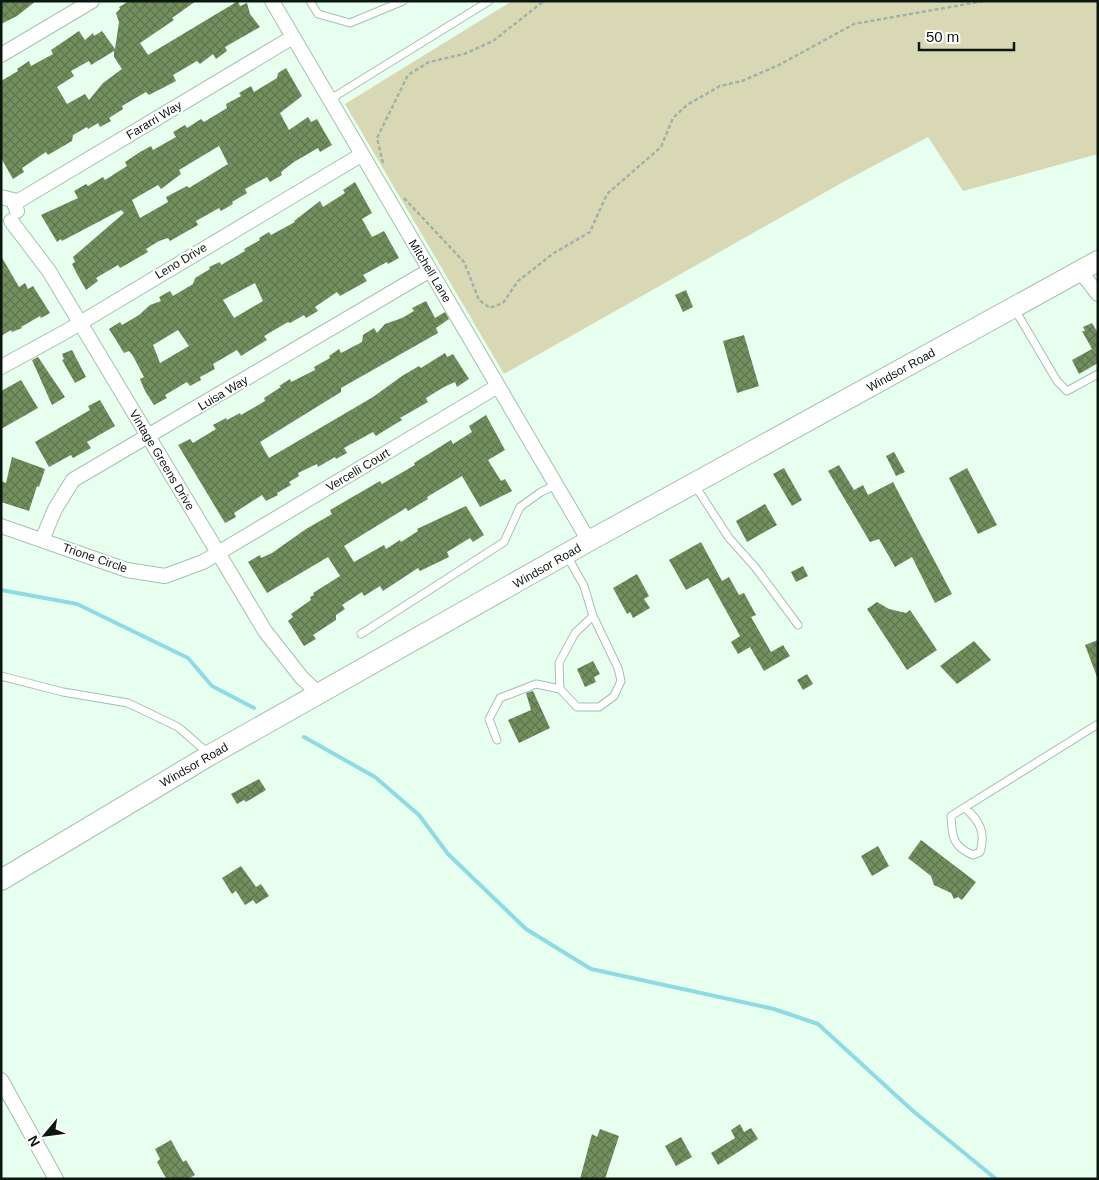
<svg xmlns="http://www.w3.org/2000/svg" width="1099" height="1180" font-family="Helvetica,sans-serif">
  <defs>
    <pattern id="building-cross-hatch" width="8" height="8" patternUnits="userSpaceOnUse" patternTransform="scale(1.25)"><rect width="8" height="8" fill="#738f5e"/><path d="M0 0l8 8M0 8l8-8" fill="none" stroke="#5d744c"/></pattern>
  </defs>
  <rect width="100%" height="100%" fill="#e7ffef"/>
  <!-- grass -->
  <path fill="#d8d8b4" d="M512,1H1098V154L963,191L928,137L845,181L504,374L345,104Z"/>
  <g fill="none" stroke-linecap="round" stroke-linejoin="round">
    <!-- stream -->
    <path stroke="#8edbe3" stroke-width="4" d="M1,590L77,604L188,658L212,686L254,708
      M304,737L375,777L419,815L448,854L526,929L591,969L774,1009L818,1024L913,1111L996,1179"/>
  </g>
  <!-- building -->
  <path fill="url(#building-cross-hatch)" fill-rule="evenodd" d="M1,1H36L17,16L1,24Z
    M129,1H196L172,18L174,20L140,43L148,55L238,1L240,6L247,3L250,14L260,27L225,47L227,51L216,59L213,54L200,64L197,61L173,75L176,81L149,95L146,92L122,106L123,109L109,118L111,121L100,127L98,123L88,129L87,127L73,135L72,141L48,155L46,152L22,168L24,172L13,179L1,158V81L18,71L17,69L29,61L31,66L53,54L51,50L79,31L85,40L93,33L94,36L102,31L115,49L119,22L116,13L120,9L119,7ZM114,51V57L122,69L103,83L89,100L85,94L67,104L57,87L74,76L71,71L89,61L91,65Z
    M286,68L302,96L280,113L289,130L308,117L311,122L317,119L332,145L320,152L318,148L294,162L281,172L282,175L270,182L267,177L245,189L247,193L232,202L233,204L221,211L219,208L196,221L198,225L170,241L168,238L159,241L146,249L148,252L129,263L120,268L118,265L96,278L98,281L86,290L77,274L72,264L75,262L73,257L124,213L121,210L62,241L61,239L57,242L41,215L78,198L74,191L86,184L88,186L103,177L105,180L127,166L125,162L140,152L151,146L153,150L176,137L173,132L185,125L187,128L201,119L204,122L227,108L226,104L241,96L239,93L251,86L254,92L277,78L278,73ZM219,146L228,164L189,188L187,186L166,197L168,202L140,218L132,200L158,185L161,189L181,174L179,170Z
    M355,182L372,213L362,219L372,237L384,231L399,258L388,264L387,262L363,275L367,281L340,296L337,292L315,307L318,311L306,318L304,315L290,323L288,322L264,336L267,340L252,349L241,356L237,350L213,364L215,369L200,377L201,380L190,386L187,382L165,395L167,398L154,405L145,391L140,379L144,377L133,356L129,351L124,353L109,329L120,322L122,325L139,315L150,305L161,301L159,297L170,291L173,296L193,284L195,278L210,269L209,267L220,262L221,265L245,251L244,249L260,240L259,238L269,232L271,235L295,222L294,221L320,201L323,207L345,193L343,190ZM255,283L263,301L234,318L223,300ZM178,330L189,346L160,363L153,345Z
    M1,256L19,287L25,283L28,289L33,286L50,313L41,318L40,316L21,327L22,328L12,332L11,330L1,336Z
    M686,290L693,307L683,312L675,295Z
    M426,301L435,318L445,312L449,319L436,328L438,333L341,388V392L260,442L269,458L373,397L402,376L419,366L421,368L445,353L447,357L453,354L469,379L457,387L455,382L444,387L426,398L428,402L400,418L402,420L387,429L376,436L373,432L344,448L347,453L336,459L335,457L318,467L317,464L298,473L299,476L289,482L291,485L277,493L278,495L266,501L262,495L234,513L236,517L225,523L178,445L190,439L193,443L216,429L213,425L226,418L227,420L240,413L241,415L265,401L264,398L281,387L279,386L290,379L291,382L315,370L314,367L330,358L329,356L339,349L341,353L362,342L363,335L374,328L377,333L385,324L402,318L414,311L412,308Z
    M1092,323L1098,333V363L1079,374L1072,360L1092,349L1082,331H1085L1083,327Z
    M744,335L759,386L737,393L723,341Z
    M72,350L86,377L75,383L62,360L64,359L62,354Z
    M38,357L65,397L52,405L32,360Z
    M21,380L38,408L1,429V391Z
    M100,400L115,426L87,442L91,448L73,458L71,455L49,467L35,442L83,414L90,410L88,406Z
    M486,415L505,450L488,460L501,481L505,479L512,491L480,507L462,476L427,497L428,499L408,511L406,508L344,546L354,562L384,545L386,549L400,540L401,542L418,531L417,529L466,506L484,535L473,542L470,538L447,552L449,557L420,571L418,568L383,591L380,586L364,596L362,592L342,605L345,609L336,615V620L313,635L316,639L304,646L288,621L293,617L291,614L311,600L310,597L314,595L313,593L340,576L328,557L267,593L248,562L260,555L261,558L272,553L306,529L332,514L330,510L380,481L382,484L415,465L414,463L451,440L453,444L472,432L469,426Z
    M894,452L905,472L896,476L886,456Z
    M12,457L45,469L39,487L37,486L29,511L1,502V481L6,483Z
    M839,465L854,490L863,485L868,495L893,482L952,594L935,603L912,557L895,567L879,539L870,542L828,471Z
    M784,468L802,500L792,506L773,474Z
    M967,468L997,525L978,534L949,478Z
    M765,504L777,525L747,542L736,521Z
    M701,542L722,581L729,577L739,595L744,593L756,615L751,617L771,652L783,645L790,656L764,671L750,647L738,654L731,642L740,636L708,578L686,590L669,560Z
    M803,566L808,576L796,582L791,572Z
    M637,574L649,596L644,599L650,608L633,618L630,612L627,614L613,588Z
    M877,602L889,609L906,613L910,610L937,650L907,670L867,609Z
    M1098,640V677H1097L1085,645Z
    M974,641L991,660L957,684L940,666Z
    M593,661L600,674L594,677L596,682L585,687L577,669Z
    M807,674L813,684L803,690L797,680Z
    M533,691L550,728L519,743L508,720L531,710L526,693Z
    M259,779L266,790L246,802L244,800L237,804L231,794Z
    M921,840L976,882L962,900L958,897L954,899L951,893L934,885L931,876L908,858Z
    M878,846L889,866L872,876L861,856Z
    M241,866L256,887L261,884L269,896L256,904L253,900L245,905L236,891L232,894L222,878Z
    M740,1124L744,1132L751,1128L758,1139L718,1165L711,1153L735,1138L731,1130Z
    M600,1129L619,1136L605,1179H580L592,1134L597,1137Z
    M681,1137L692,1157L676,1166L665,1146Z
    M171,1140L183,1162L186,1160L195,1175L188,1179H167L163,1173L157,1162L160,1159L155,1149Z"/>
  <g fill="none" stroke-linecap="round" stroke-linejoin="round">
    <defs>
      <path id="lane" d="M310,1L318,14L350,23L403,1
        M329,100L489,1
        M1014,308L1057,381L1067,391L1098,374
        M694,484L729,538L755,567L798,625
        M361,634L504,542L520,507L541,492L556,485
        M1,676L63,692L128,703L178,727L208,753
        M560,689L559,663L575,633L593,616
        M497,740L489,719L500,698L536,684L560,689L577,707H599L614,696L621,681L618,668L593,616L584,586L566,554
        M965,808C980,821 986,833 980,852L973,855C953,847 952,837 951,816L1098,724"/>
      <path id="street" d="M272,1L589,541
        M1,55L92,1
        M1,197L13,200L17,211
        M15,203L293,37
        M11,221L49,271L265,631L302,678L320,695
        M1080,271L1098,294
        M1,367L65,332L361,155
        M1,526L127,570L165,576L203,562L498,386
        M42,540L55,509L73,480L430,270
        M1,1080L56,1179"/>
      <path id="secondary" d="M1,880L210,755L589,541L1098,261"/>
    </defs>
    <!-- lane casing -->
    <use href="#lane" stroke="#a4c0ad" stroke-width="9"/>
    <!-- street casing -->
    <use href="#street" stroke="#a4c0ad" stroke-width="16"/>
    <!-- secondary casing -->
    <use href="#secondary" stroke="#a4c0ad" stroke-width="22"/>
    <!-- path -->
    <path stroke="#a0b3a7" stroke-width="2.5" stroke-dasharray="4 2.5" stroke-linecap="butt" d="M383,163L377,138L408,75L429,62L464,54L493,41L544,1
      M404,198L464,262L479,300L490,308L503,303L518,281L554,253L590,232L607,194L661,147L673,118L687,105L720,86L742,81L779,65L854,24L984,1"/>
    <!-- lane -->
    <use href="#lane" stroke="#fff" stroke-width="7"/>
    <!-- street -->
    <use href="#street" stroke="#fff" stroke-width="14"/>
    <!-- secondary -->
    <use href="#secondary" stroke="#fff" stroke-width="20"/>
  </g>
  <g text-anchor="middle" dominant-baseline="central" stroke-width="4" stroke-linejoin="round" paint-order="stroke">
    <!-- street labels -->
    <g font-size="12" fill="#0d1711" stroke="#fff">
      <text transform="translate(154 120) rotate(-31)">Fararri Way</text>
      <text transform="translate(181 261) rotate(-31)">Leno Drive</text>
      <text transform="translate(430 271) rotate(59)">Mitchell Lane</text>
      <text transform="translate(901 370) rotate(-29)">Windsor Road</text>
      <text transform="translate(223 393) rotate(-31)">Luisa Way</text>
      <text transform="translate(162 460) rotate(59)">Vintage Greens Drive</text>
      <text transform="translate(358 470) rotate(-31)">Vercelli Court</text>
      <text transform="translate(95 558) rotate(19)">Trione Circle</text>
      <text transform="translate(547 566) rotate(-30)">Windsor Road</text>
      <text transform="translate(194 765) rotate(-30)">Windsor Road</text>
    </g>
  </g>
  <!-- border -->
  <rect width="1099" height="1180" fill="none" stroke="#0d1711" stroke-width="5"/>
  <!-- north arrow -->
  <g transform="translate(45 1135) rotate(241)" stroke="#ffffff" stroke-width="4" paint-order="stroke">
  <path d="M0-4L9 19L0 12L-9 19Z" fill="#0d1711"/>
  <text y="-8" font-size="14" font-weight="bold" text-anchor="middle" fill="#0d1711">N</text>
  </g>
  <!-- scale -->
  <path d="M919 42v8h95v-8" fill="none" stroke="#0d1711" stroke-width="2.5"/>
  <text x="926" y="42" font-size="15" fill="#0d1711" stroke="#ffffff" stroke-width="4" paint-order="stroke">50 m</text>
</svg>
